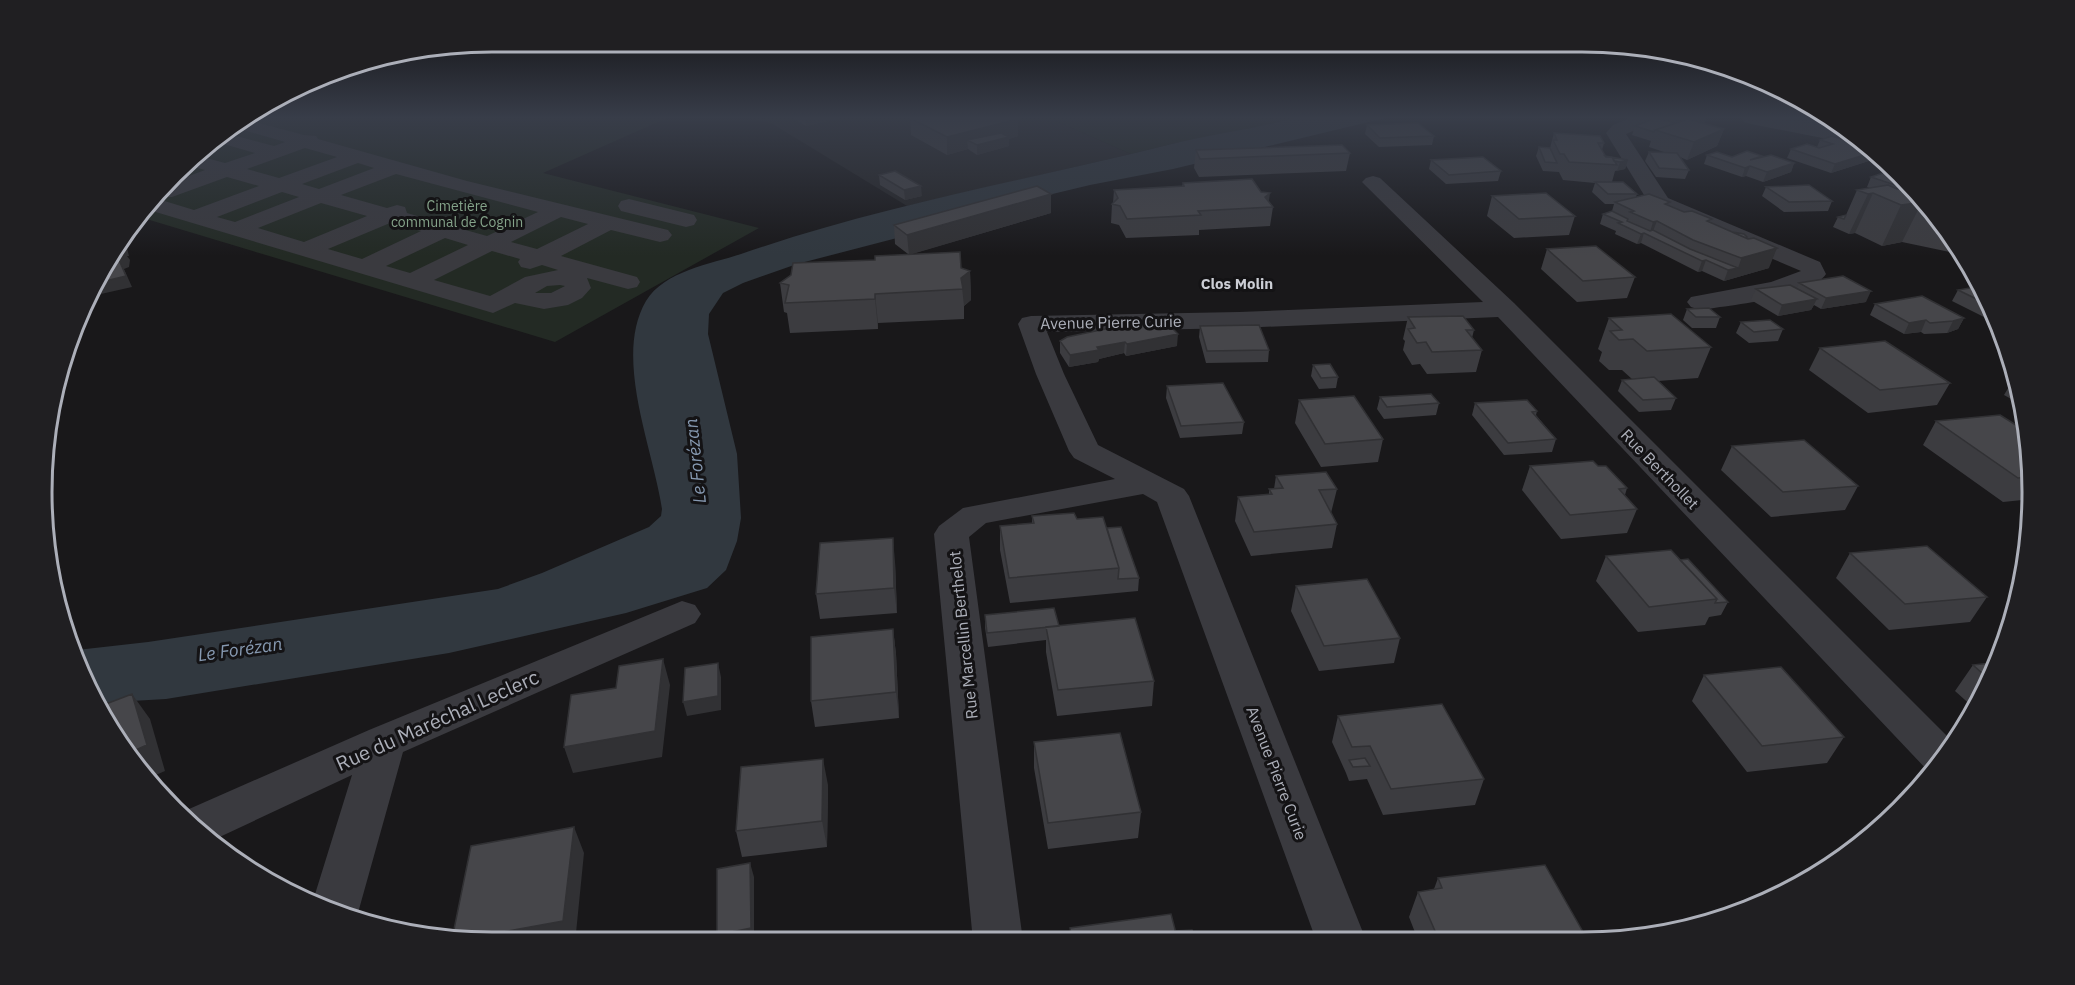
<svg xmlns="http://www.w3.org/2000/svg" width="2075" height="985" font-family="'IBM Plex Sans',sans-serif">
  <rect width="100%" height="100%" fill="#19181a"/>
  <!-- built -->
  <path fill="#252527" d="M749,118H1049L1131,154L907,206L771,123Z"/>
  <!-- green -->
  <path fill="#232a24" d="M245,118H667L543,173L759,228L555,342L143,218L196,154Z
    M1049,118H1294L1255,129L1184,141L1131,154Z"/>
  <!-- water -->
  <path fill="#31383f" d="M1294,118H1385L1173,169L1090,185L974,213L897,238L797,264L743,283L723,293L709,314L708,334L737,454L741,518L737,541L726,570L707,588L626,613L449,653L166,699L97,703L77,650L148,642L498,589L542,573L649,527L661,516L662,509C653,448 613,357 646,301C664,271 711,264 741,254C868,210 1000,185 1131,154C1149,150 1166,145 1184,141C1221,133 1258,128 1294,118Z
    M1775,118H1833L1850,132Z"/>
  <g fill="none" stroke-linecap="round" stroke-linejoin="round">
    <!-- minor -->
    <path fill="#3a3a3f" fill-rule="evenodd" d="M1630,118H1656L1654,122L1626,134L1668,198L1820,262L1826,274C1810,298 1729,305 1700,310L1691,307L1687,302L1691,297L1771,282L1801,271L1652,208L1606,133L1613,125Z
      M1742,118H1781L1849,131L1864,143L1858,145L1751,124L1744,122Z
      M244,119L304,135L316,136L318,139L467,181L668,230L672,235L668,240L660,242L611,230L561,256L637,277L640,282L637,287L628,289L587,278L591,288L582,298L568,305L544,309L515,303L493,313L149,210L158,199L194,210L259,186L227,177L172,197H160L173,182L205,170L186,165L195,155L225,163L255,153L213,141L225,133L274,146L285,142L233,127ZM305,148L337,157L279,178L247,169ZM358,163L374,168L319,189L302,184ZM396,174L538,212L487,236L462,229L463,226L460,221L452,219L441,223L407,213L405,207L397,205L387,208L341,195ZM282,192L299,197L235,222L217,217ZM321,203L367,216L304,242L258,228ZM561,217L588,224L537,249L511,242ZM390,223L421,231L362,259L328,249ZM445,238L468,245L410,273L386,266ZM492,251L520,259L518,262L521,267L530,269L542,265L558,270L525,277L490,296L434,280ZM560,285L565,286L551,293H535L547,286Z
      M1373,176L1380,178L1514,303L1954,743L1940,766L1933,774L1929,772L1498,317L1239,328L1047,332L1064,374L1098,445L1184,489L1189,496L1366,940H1316L1157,502L1143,494L986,523L969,537L1023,941H973L934,534L939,526L963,508L1115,479L1074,458L1069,451L1036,374L1018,324L1022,318L1031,316L1239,312L1483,302L1366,186L1362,182L1366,178Z
      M629,199L694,215L697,220L694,225L686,227L621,211L618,206L621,201Z
      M682,601L695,605L701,614L695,623L403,752L356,920L320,909L312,904L352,775L211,841L196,831L180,813L369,730Z"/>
  </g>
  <!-- wall -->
  <path fill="#3c3c40" d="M793,118H841L806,126Z
    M910,118L1018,119V136L1009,139V146L977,155L968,149L947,155L911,135Z
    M1661,118H1706L1704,123L1724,129L1717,146L1687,160L1680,157L1689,170L1685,179L1656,177L1645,161L1649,152L1667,153L1649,147L1651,141L1632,135L1635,126Z
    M1367,125L1434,136L1432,145L1379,147L1365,134Z
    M1554,133L1604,143L1602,150L1605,156L1628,160L1625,169L1615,171L1612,182L1637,194L1636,197L1669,205L1684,212L1712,219L1711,223L1747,238L1769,268L1724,281L1702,271L1698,272L1641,243L1637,244L1615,234L1616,231L1600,224L1603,214L1612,211L1614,204H1605L1592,192L1595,183L1563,180L1559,172L1543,171L1536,156L1539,147L1550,148Z
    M1820,140L1868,147L1877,154L1875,159L1831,173L1787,158L1791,149L1817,147Z
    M1196,150L1350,153L1346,171L1199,177L1194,168Z
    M1707,155L1762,157L1794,163L1791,172L1763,182L1746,176L1742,177L1704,164Z
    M1431,160L1501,171L1498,181L1446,184L1429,169Z
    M879,175L922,196L905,200L880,185Z
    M1871,177L1907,181L1957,242L1964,255L1902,242L1882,246L1855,233L1849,234L1833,227L1838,217L1846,215L1857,190L1870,188L1867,187Z
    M1183,183L1269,202L1273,207L1270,226L1199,230V235L1126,238L1119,225L1111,223L1112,204L1113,203L1114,190L1182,186Z
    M1766,187L1832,201L1828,211L1784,212L1762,196Z
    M1492,196L1575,216L1569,235L1514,238L1487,216Z
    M1051,213L911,254L970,271L971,300L964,306V319L878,323V329L790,333L787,313L784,312L780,283L875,260L908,254L895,244L894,225Z
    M1547,249L1635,277L1627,298L1577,302L1541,269Z
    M1799,283L1866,302L1821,309L1814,305L1811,310L1778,316L1751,300L1756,289L1797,288Z
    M1981,286L1999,320L2000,325L1952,301L1958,290Z
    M1875,304L1964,318L1958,329L1947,333L1924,334L1921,332L1904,334L1870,315Z
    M1687,309L1720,317L1716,328H1692L1683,320Z
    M1408,317L1474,330L1472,338L1482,350L1476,372L1427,374L1420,364L1412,365L1403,350L1405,341L1403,339Z
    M1609,318L1711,347L1698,378L1658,381L1676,398L1671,410L1639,412L1618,391L1622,380L1632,379L1622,370H1609L1599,361L1602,352L1598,349Z
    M1741,322L1783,329L1778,341L1749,343L1736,333Z
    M1200,326L1269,350L1268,362L1206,363L1199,337Z
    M1067,337L1177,346L1126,356L1124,353L1099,359L1098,362L1069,367L1060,353V341Z
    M1820,348L1950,383L1937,405L1868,413L1809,370Z
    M1313,365L1338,377L1336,388L1319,389L1311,376Z
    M2016,375L2024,404V406L2004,395Z
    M1167,386L1244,422L1242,434L1180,438L1166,398Z
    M1380,397L1439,403L1436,415L1384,419L1377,409Z
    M1299,400L1383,439L1378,462L1321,467L1295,423Z
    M1475,403L1537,411L1536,415L1556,439L1552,452L1504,455L1472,415Z
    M1936,421L2027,432L2033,492L2032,499L2003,502L1923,445Z
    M1732,446L1858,486L1845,510L1771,517L1721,470Z
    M1530,466H1598L1627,488L1625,495L1637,509L1627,533L1561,539L1522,490Z
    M1276,476L1337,489L1331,513L1337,524L1332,548L1251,556L1235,521L1238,497L1269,494V489H1274Z
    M1032,516L1077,519L1107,528L1139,578L1138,591L1010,603L1000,550V526L1032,523Z
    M1850,553L1987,597L1970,622L1889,630L1836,578Z
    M1606,556L1680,560L1728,602L1721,615L1709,617L1705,625L1638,632L1596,581Z
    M895,562L897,613L820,619L816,594Z
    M1296,586L1400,638L1394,663L1319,671L1291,611Z
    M985,615L1059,626L1154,681L1152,706L1057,716L1046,652V640L988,647L985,628Z
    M893,629L896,654L899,718L815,727L811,701Z
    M1973,665H1999L1974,708L1955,691Z
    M1704,675L1844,737L1827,763L1747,772L1692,701Z
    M1338,716L1484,779L1475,805L1383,815L1367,779L1349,781L1346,773L1332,742Z
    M1034,742L1141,812L1138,838L1048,849L1034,768Z
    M828,785L827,847L742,857L736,831Z
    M1438,878L1587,939L1418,940L1409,917L1418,892L1434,889Z
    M1070,928L1175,931L1195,941H1070Z"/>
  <!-- shaded-wall -->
  <path fill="#313134" d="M805,118H841L806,126Z
    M1698,118H1706L1704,123H1686Z
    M1018,119V136L1009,139V146L977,155V145L967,140L968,149L947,155V137Z
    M1724,129L1717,146L1687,160L1694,142Z
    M1874,152L1877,154L1875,159L1831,173L1835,164Z
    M1628,160L1625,169L1617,171L1620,162Z
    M1794,163L1791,172L1763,182L1767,172Z
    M1750,166L1746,176L1742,177L1745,168Z
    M921,186L922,196L905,200L904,190Z
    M1270,193L1268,207L1265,197Z
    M1873,193L1855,233L1849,234L1868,194Z
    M1051,194V213L909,255L907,235Z
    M1922,202L1902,242L1882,246L1901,205Z
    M1657,221L1651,236L1649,235L1653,222Z
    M1644,233L1641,243L1637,244L1641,234Z
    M125,240L129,256H127L130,260L129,267L124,269L132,287L92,296L103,267Z
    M1745,248H1777L1769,268L1724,281L1728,270L1738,268Z
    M1706,260L1702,271L1698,272L1702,261Z
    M970,271L971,300L964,306L961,278Z
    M1871,291L1866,302L1821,309L1826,298Z
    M875,294L878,323V329L875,299Z
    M1817,299L1811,310L1778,316L1782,305Z
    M1964,318L1958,329L1947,333L1953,321Z
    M1926,320L1921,332L1904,334L1909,323Z
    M1178,334L1177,346L1126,356L1127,344Z
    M1125,342L1124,353L1099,359L1098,362L1069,367L1070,355L1097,347Z
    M893,538L895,562L897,613L894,588Z
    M893,629L896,654L899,718L896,692Z
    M663,659L670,685L662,757L573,773L564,747Z
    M718,663L721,677V710L687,716L683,702Z
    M132,694L150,719L165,771L151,777L131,752Z
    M823,759L828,785L827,847L822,821Z
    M574,827L584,853L575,943H492L459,940Z
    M750,863L754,877V942H719L717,935Z"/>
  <!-- building -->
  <path fill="#46464a" stroke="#313134" stroke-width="1.5" d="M910,118H1016L1018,119L947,137Z
    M1656,118L1676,123L1655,130L1654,132L1635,126Z
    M1669,118H1698L1693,120L1688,119L1681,121Z
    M1688,119L1724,129L1694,142L1655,130Z
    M1418,123L1434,136L1380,138L1367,125Z
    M1001,133L1009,137L977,145L967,140Z
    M1554,133L1600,136L1604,143H1598L1606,157H1612L1617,165L1569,162L1564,154H1560L1553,140H1557Z
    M1832,136L1868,147L1874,152L1835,164L1791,149L1807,144L1819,148L1833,144L1820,140Z
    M1342,145L1350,153L1200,159L1196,150Z
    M1539,147L1550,148L1557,163L1545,162Z
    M1747,151L1762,156L1750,160L1771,155L1794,163L1767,172L1750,166L1745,168L1707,155L1717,152L1732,157Z
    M1649,152L1677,153L1689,170L1659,168Z
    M1605,156L1628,160L1620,162L1614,161L1612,157H1606Z
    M1483,157L1501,171L1449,175L1431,160Z
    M895,171L921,186L904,190L879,175Z
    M1883,173L1907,181L1912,187L1904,188L1871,177Z
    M1252,179L1261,192L1270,193L1265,197L1273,207L1198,211L1201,215L1127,219L1120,206L1112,204L1118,198L1114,190L1184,186L1183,183Z
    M1595,182H1623L1637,194H1608Z
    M1809,185L1832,201L1789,202L1766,187Z
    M1888,185L1897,189L1912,187L1924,202L1901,205L1873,193L1868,194L1857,190Z
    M1037,186L1051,194L907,235L894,225Z
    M1546,193L1575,216L1519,219L1492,196Z
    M1649,194L1670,202L1665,204L1684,212L1692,211L1712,219L1707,221L1748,239L1754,238L1777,248L1741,258L1693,240L1657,221L1653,222L1630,212L1634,211L1615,202Z
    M1612,211L1628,219L1627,221L1650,231L1653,230L1690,249L1738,268L1728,270L1706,260L1702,261L1644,233L1641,234L1618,223L1622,222L1603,214Z
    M1846,215L1844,219L1838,217Z
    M1732,232L1744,234L1747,237L1746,238Z
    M1596,246L1635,277L1583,281L1547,249Z
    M124,250L123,257L108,260L115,251Z
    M960,252L961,268L970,271L961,278L963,289L875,294V299L785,303L789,285L780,283L791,275L793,263L875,260V256Z
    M119,260L126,276L97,283L103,267L106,263Z
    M1843,276L1871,291L1826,298L1799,283Z
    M1790,285L1817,299L1782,305L1756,289Z
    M1981,286L1991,306L1958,290Z
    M1922,296L1964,318L1953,321L1930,323L1926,320L1909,323L1875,304Z
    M1709,308L1720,317H1696L1687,309Z
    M1671,314L1711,347L1647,351L1633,339L1619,340L1610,331L1622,330L1609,318Z
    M1463,316L1474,330H1466L1482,350L1432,352L1426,342L1417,343L1408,329L1415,328L1408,317Z
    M1770,320L1783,329L1754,332L1741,322Z
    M1134,323L1138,325L1167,323L1178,334L1127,344L1125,342L1097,347L1099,350L1070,355L1060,341L1067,337Z
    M1259,325L1269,350L1207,351L1200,326Z
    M1885,341L1950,383L1880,390L1820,348Z
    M1330,364L1338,377L1321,378L1313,365Z
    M1654,377L1676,398L1643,400L1622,380Z
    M1223,383L1244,422L1181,426L1167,386Z
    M1431,394L1439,403L1387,407L1380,397Z
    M1354,396L1383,439L1325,444L1299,400Z
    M1527,400L1537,411L1532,412L1556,439L1508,443L1475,403Z
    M2000,415L2027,432L2031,477L2018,478L1936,421Z
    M1804,440L1858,486L1783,492L1732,446Z
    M1593,461L1598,466H1606L1627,488L1619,489L1637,509L1570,515L1530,466Z
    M1326,472L1337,489L1319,490L1337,524L1254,532L1238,497L1272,494L1269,489L1283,488L1276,476Z
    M1074,513L1077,519L1103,517L1119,568L1009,578L1000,526L1034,523L1032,516Z
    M1121,527L1139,578L1118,579L1119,568L1107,528Z
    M893,538L894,588L816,594L820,543Z
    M1927,546L1987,597L1905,604L1850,553Z
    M1671,550L1717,599L1649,607L1606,556Z
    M1688,559L1728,602L1715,603L1717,599L1680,560Z
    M1367,579L1400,638L1324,646L1296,586Z
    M1054,608L1059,626L987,633L985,615Z
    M1135,618L1154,681L1058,690L1046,627Z
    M893,629L896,692L811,701V637Z
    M663,659L655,731L564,747L571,695L616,688L619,666Z
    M2000,662L1990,680L1973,665Z
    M718,663V696L683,702L685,668Z
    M1781,667L1844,737L1762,746L1704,675Z
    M132,694L147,745L131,752L102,717L98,707Z
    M1442,704L1484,779L1391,789L1370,746L1352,747L1338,716Z
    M1120,733L1141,812L1048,823L1034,742Z
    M1365,758L1370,766L1353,767L1349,760Z
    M823,759L822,821L736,831L741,767Z
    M574,827L563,921L459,940L452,939L471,846Z
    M750,863L751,928L717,935V869Z
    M1545,865L1587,939L1439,940L1418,892L1442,888L1438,878Z
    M1171,914L1178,941H1072L1070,928Z
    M1192,930L1195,941H1178L1175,931Z"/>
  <!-- sky -->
  <linearGradient id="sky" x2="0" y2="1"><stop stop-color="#0e0d0e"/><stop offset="0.46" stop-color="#383d49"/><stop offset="1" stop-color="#383d49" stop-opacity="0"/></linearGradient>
  <rect width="2075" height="256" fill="url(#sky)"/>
  <g text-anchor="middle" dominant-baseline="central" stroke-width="6" stroke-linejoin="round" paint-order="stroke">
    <!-- far-park labels -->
    <g font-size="14" fill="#84a289" stroke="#141315">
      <text x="457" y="206">Cimetière<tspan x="457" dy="16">communal de Cognin</tspan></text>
    </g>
    <!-- far-neighbourhood labels -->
    <g font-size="15" font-weight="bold" fill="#ccced5" stroke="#141315">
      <text x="1237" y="283">Clos Molin</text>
    </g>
    <!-- street labels -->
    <g font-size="16" fill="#acafb9" stroke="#141315">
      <text transform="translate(1111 322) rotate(-1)">Avenue Pierre Curie</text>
      <text transform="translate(1660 469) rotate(46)">Rue Berthollet</text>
      <text transform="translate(963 635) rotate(-96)">Rue Marcellin Berthelot</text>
      <text transform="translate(1277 773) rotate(69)">Avenue Pierre Curie</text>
    </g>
    <!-- water labels -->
    <g font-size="18" font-style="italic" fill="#8699b1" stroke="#141315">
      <text transform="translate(695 461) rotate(-96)">Le Forézan</text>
      <text transform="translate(240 649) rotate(-8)">Le Forézan</text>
    </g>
    <!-- near-street labels -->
    <g font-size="20" fill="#acafb9" stroke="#141315">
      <text transform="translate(437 720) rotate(-24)">Rue du Maréchal Leclerc</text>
    </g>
  </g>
  <!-- crop -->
  <path d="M0 0H2075V985H0ZM492 52H1582A440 440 0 0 1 2022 492V492A440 440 0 0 1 1582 932H492A440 440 0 0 1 52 492V492A440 440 0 0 1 492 52Z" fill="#201f22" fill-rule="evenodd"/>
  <path fill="none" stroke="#acafb9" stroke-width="3" d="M492 52H1582A440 440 0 0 1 2022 492V492A440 440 0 0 1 1582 932H492A440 440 0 0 1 52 492V492A440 440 0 0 1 492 52Z"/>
</svg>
